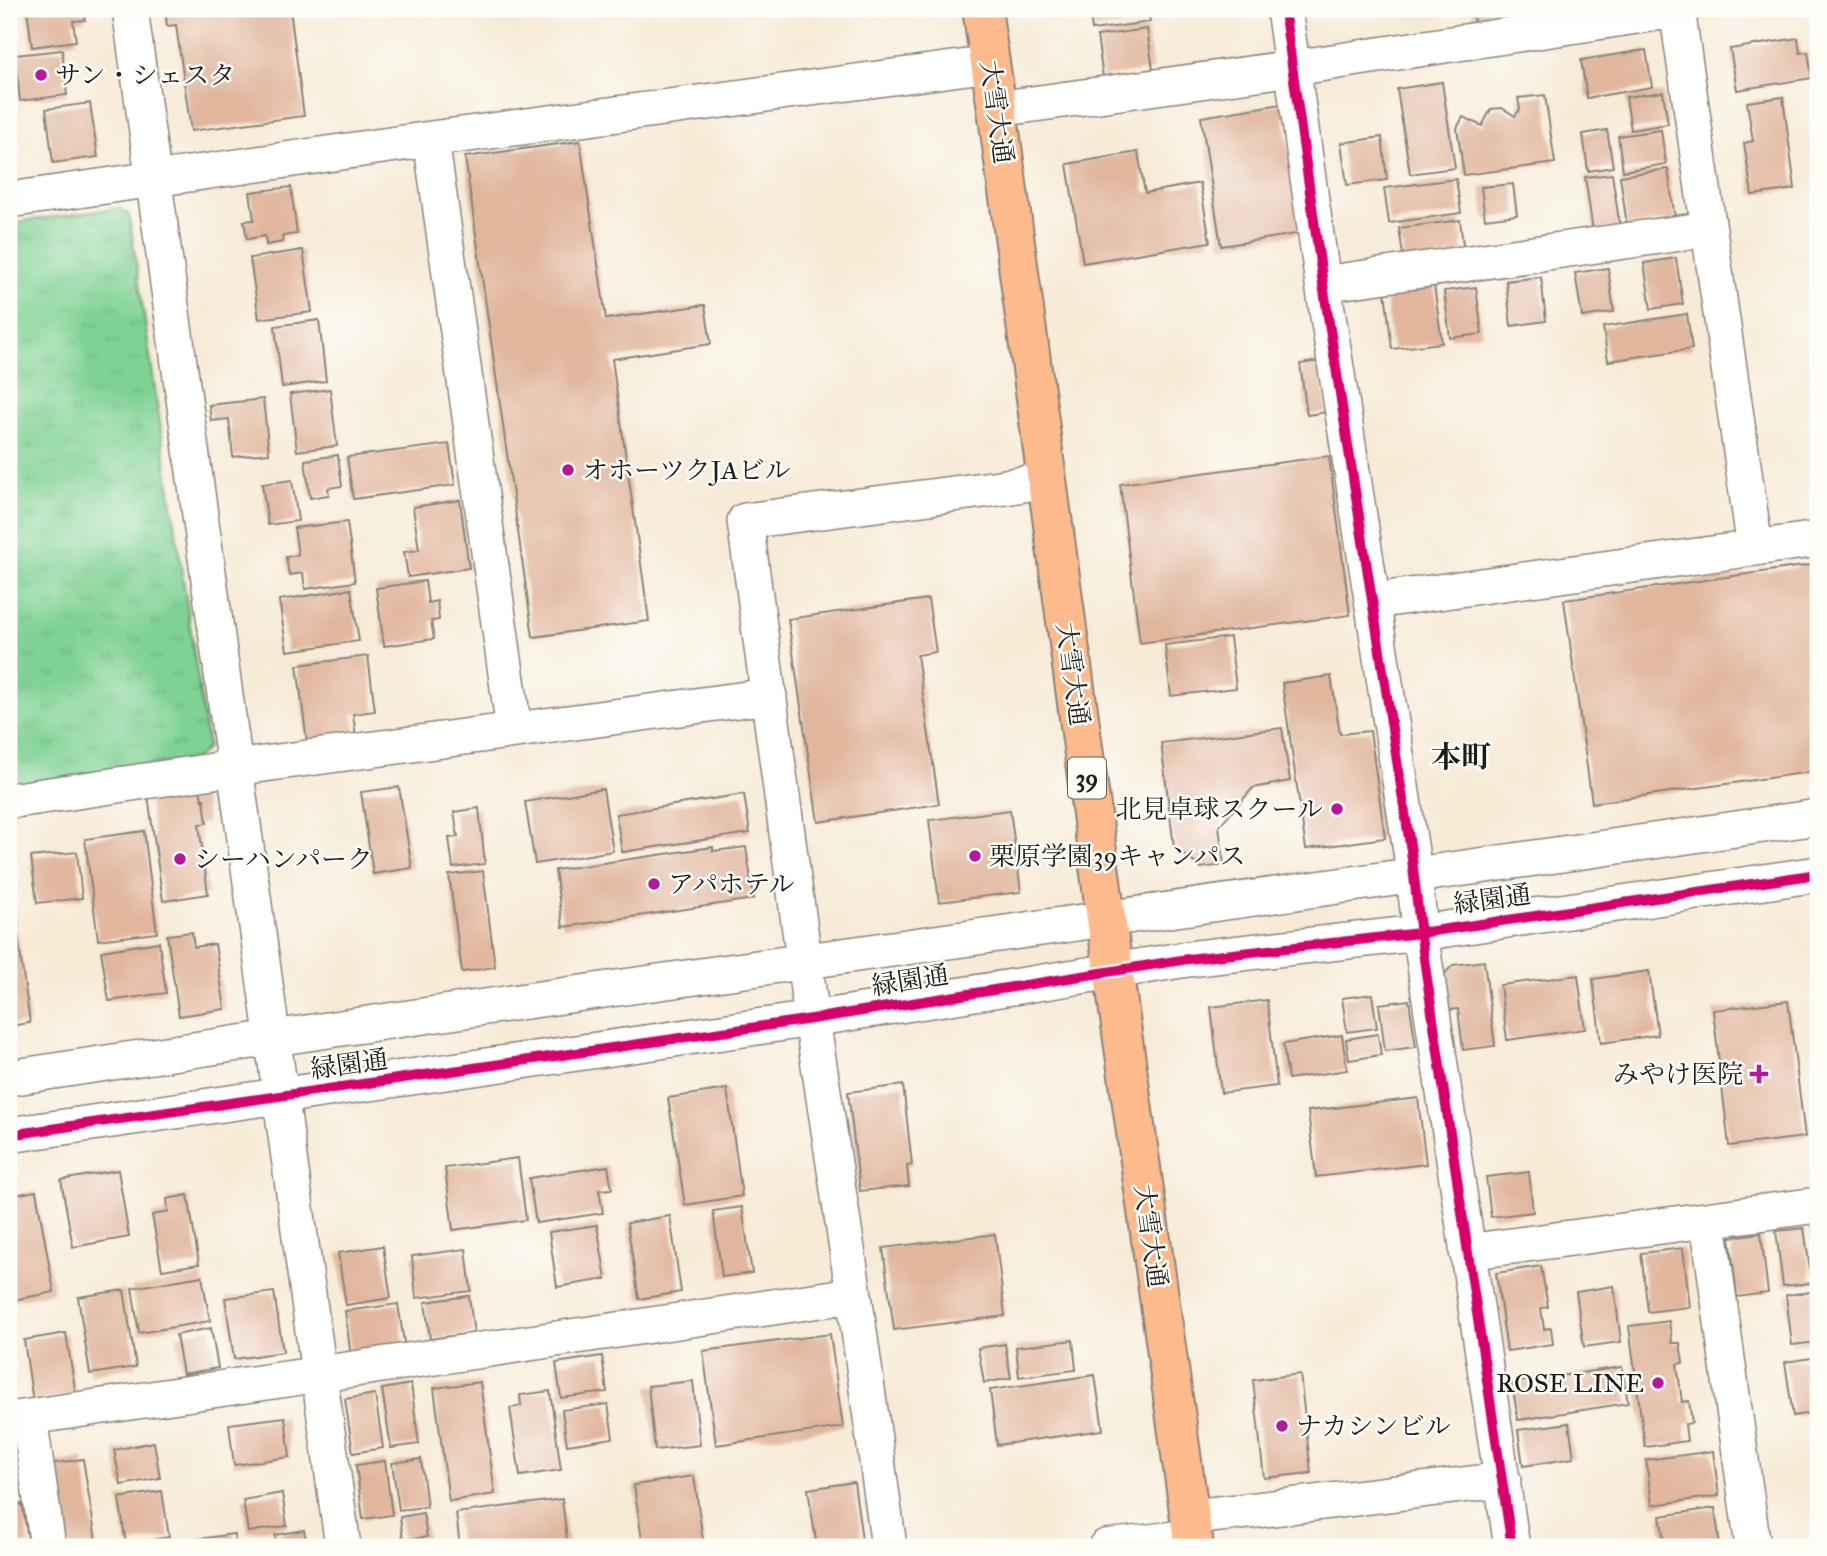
<svg xmlns="http://www.w3.org/2000/svg" width="1827" height="1556" font-family="'IM FELL Great Primer','Noto Serif JP',serif">
  <defs>
    <pattern id="park-tufts" width="24" height="20" patternUnits="userSpaceOnUse" patternTransform="scale(1.75)"><rect width="24" height="20" fill="#7fd294"/><path d="M3 7l-1-3M5 7V3M7 7l1-3M15 17l-1-3M17 17v-4M19 17l1-3" fill="none" stroke="#6db47f"/></pattern>
  </defs>
  <rect width="100%" height="100%" fill="#fdfcf7"/>
  <filter id="ink" filterUnits="userSpaceOnUse"><feTurbulence type="fractalNoise" baseFrequency=".0143" numOctaves="2"/><feDisplacementMap in="SourceGraphic" scale="14" xChannelSelector="R" yChannelSelector="G"/><feConvolveMatrix kernelMatrix="1 2 1 2 8 2 1 2 1" color-interpolation-filters="sRGB"/></filter>
  <filter id="wash" filterUnits="userSpaceOnUse"><feTurbulence type="fractalNoise" baseFrequency=".00686" numOctaves="4" result="noise"/><feDisplacementMap in="SourceGraphic" scale="28" xChannelSelector="R" yChannelSelector="G"/><feGaussianBlur stdDeviation="1.57" result="paint"/><feColorMatrix in="noise" values="0 0 0 0 0 0 0 0 0 0 0 0 0 0 0 0 0 1.4 0 .05"/><feComposite in="paint" operator="in"/></filter>
  <g filter="url(#wash)">
    <rect width="100%" height="100%" fill="#f7ebd7"/>
    <!-- park -->
    <path fill="url(#park-tufts)" stroke="#4e7758" stroke-width="2" d="M119,208L129,215L208,747L196,759L9,785V223Z"/>
    <g id="blocks">
      <!-- building -->
      <path fill="#e1b69d" d="M27,9H83L85,20L73,21L76,41L32,47Z
        M165,9H290L304,116L191,131L176,25L167,26Z
        M1089,9H1148L1150,22L1092,30Z
        M1472,9H1556V10L1474,23Z
        M1147,29L1153,70L1103,77L1097,36Z
        M1798,38L1800,53L1808,52L1812,78L1737,90L1730,49Z
        M62,50L67,95L20,101L15,55Z
        M1646,50L1652,87L1587,98L1581,60Z
        M1442,82L1455,168L1410,174L1397,89Z
        M1663,92L1668,124L1631,130L1626,97Z
        M1545,95L1555,163L1464,175L1457,128L1463,117L1482,126L1491,109L1502,108L1515,116L1520,109L1518,98Z
        M1783,97L1795,189L1752,195L1744,143L1753,141L1747,102Z
        M90,103L98,157L53,163L46,109Z
        M1282,104L1302,233L1221,246L1201,117Z
        M1607,130L1613,167L1588,171L1583,134Z
        M1661,130L1666,164L1623,171L1618,136Z
        M1382,137L1387,180L1347,185L1341,143Z
        M580,141L606,319L705,305L711,344L612,359L649,621L533,637L465,157Z
        M1138,152L1145,193L1200,183L1210,242L1083,263L1067,164Z
        M1668,169L1675,219L1627,226L1620,176Z
        M1612,174L1620,227L1593,231L1585,177Z
        M1456,179L1461,213L1389,223L1384,188Z
        M1513,184L1517,215L1485,219L1481,187Z
        M291,187L297,234L282,236L283,242L266,245L265,236L247,239L244,221L254,220L250,192Z
        M1460,220L1464,254L1404,262L1399,228Z
        M303,250L312,312L259,319L250,258Z
        M1676,258L1683,304L1651,309L1644,263Z
        M1608,268L1614,312L1582,317L1575,273Z
        M1541,277L1546,321L1511,326L1506,281Z
        M1434,285L1442,343L1392,349L1385,291Z
        M1476,287L1482,334L1450,338L1444,291Z
        M1687,314L1692,349L1608,361L1603,327Z
        M319,320L326,381L282,387L275,326Z
        M1319,361L1327,412L1307,415L1300,364Z
        M330,389L337,446L297,451L290,394Z
        M263,399L269,453L233,457L229,419L211,421L209,405Z
        M449,444L455,485L353,499L347,457Z
        M338,455L342,486L328,488L329,495L310,498L305,460Z
        M1329,456L1350,615L1140,643L1120,484Z
        M292,480L298,521L268,525L262,484Z
        M460,500L469,568L408,577L404,552L419,550L413,507Z
        M347,522L355,582L305,589L303,573L289,575L286,557L298,555L294,528Z
        M1818,564V771L1592,803L1564,600Z
        M425,581L428,603L437,601L439,620L431,621L434,639L384,646L376,588Z
        M351,589L359,641L287,651L279,600Z
        M928,599L936,652L917,655L939,804L818,822L788,619Z
        M1230,637L1236,688L1171,696L1165,645Z
        M368,656L375,711L353,714L356,736L307,742L297,665Z
        M1331,676L1340,734L1370,731L1385,838L1306,849L1282,683Z
        M1282,728L1290,781L1253,788L1219,826L1224,865L1201,868L1174,847L1161,743Z
        M399,787L412,868L373,874L361,792Z
        M200,789L202,800L204,799L207,823L199,824L208,894L163,901L148,796Z
        M603,789L613,851L535,864L525,802Z
        M744,794L750,833L622,852L616,814Z
        M479,808L485,864L453,868L449,838L458,837L454,812Z
        M1010,810L1021,892L939,902L929,820Z
        M144,831L157,933L98,940L85,839Z
        M713,847V851L746,847L754,899L563,927L555,870Z
        M77,852L82,898L37,903L31,857Z
        M483,871L495,967L462,972L449,875Z
        M12,881L16,924L9,925V882Z
        M17,930L30,1023L9,1026V931Z
        M192,932L194,947L215,944L225,1009L179,1016L167,935Z
        M159,942L166,993L109,1001L101,951Z
        M1484,961L1495,1046L1463,1050L1458,1009L1448,1010L1443,975L1453,965Z
        M1649,971L1658,1035L1601,1043L1593,979Z
        M1578,975L1585,1029L1507,1040L1500,985Z
        M1372,994L1377,1028L1347,1032L1342,998Z
        M1267,1000L1277,1086L1221,1093L1211,1007Z
        M1409,1000L1416,1047L1385,1051L1379,1004Z
        M1788,1001L1805,1137L1729,1146L1713,1010Z
        M1378,1034L1381,1055L1349,1060L1346,1039Z
        M1342,1035L1347,1070L1288,1079L1283,1044Z
        M903,1085L912,1165L907,1166L909,1186L860,1191L848,1092Z
        M727,1089L742,1196L685,1205L668,1098Z
        M1418,1098L1426,1164L1316,1177L1308,1111Z
        M518,1158L526,1220L453,1230L445,1168Z
        M608,1166L612,1189L599,1190L603,1213L536,1223L529,1178Z
        M118,1170L129,1237L73,1247L61,1180Z
        M1529,1172L1533,1212L1491,1217L1486,1177Z
        M36,1191L54,1292L9,1301V1196Z
        M188,1195L199,1264L162,1270L152,1215L168,1212L167,1199Z
        M742,1207L752,1273L722,1277L713,1211Z
        M670,1216L681,1292L639,1299L627,1223Z
        M1812,1224H1818V1260H1817Z
        M597,1225L606,1279L557,1287L549,1232Z
        M1804,1228L1812,1283L1783,1286L1776,1231Z
        M1761,1233L1768,1293L1737,1297L1730,1237Z
        M995,1234L1005,1316L894,1330L883,1248Z
        M383,1246L391,1298L346,1305L338,1253Z
        M1683,1248L1690,1307L1648,1312L1641,1253Z
        M466,1249L471,1291L416,1298L412,1256Z
        M1541,1266L1548,1307L1541,1308L1544,1329L1551,1328L1553,1344L1507,1351L1496,1273Z
        M202,1276L210,1321L139,1333L132,1288Z
        M1614,1286L1621,1342L1584,1347L1576,1292Z
        M124,1290L136,1367L90,1374L78,1297Z
        M1818,1291V1342L1792,1345L1786,1295Z
        M274,1292L283,1352L234,1359L225,1298Z
        M469,1296L474,1333L430,1339L425,1302Z
        M398,1304L405,1349L351,1357L345,1311Z
        M1669,1321L1672,1343H1680L1683,1363L1677,1364L1682,1402L1689,1401L1692,1423L1685,1424L1687,1441L1645,1447L1629,1326Z
        M211,1328L218,1368L183,1374L176,1335Z
        M66,1333L76,1395L33,1402L24,1340Z
        M830,1334L843,1427L716,1445L703,1351Z
        M1073,1340L1076,1370L1019,1377L1016,1347Z
        M1005,1344L1011,1378L984,1383L978,1348Z
        M602,1356L607,1392L561,1398L556,1363Z
        M1818,1357V1412L1793,1416L1785,1362Z
        M1622,1367L1628,1403L1518,1420L1512,1383Z
        M1300,1374L1311,1473L1264,1478L1253,1380Z
        M1095,1375L1103,1430L997,1445L990,1390Z
        M693,1381L700,1445L655,1450L648,1386Z
        M480,1382L495,1494L449,1501L434,1388Z
        M411,1384L419,1444L391,1448L382,1389Z
        M550,1391L561,1470L520,1476L510,1408L521,1406L520,1395Z
        M375,1394L383,1448L353,1453L345,1399Z
        M608,1404L613,1438L567,1445L562,1410Z
        M285,1417L290,1457L234,1465L229,1424Z
        M1569,1423L1574,1458L1523,1466L1518,1430Z
        M154,1442L160,1478L121,1485L114,1450Z
        M1713,1451L1719,1496L1652,1505L1646,1460Z
        M83,1459L97,1547H62L50,1464Z
        M421,1459L427,1507L399,1510L392,1463Z
        M385,1461L392,1515L363,1519L356,1465Z
        M694,1476L704,1547H643L634,1485Z
        M854,1482L863,1547H817L808,1489Z
        M162,1491L169,1537L126,1544L119,1498Z
        M282,1493L287,1526L248,1532L243,1500Z
        M562,1499L568,1547H460L456,1513Z
        M22,1504L29,1544L9,1547V1507Z
        M1715,1508L1720,1547H1665L1660,1516Z
        M423,1513L427,1537L403,1540L400,1517Z
        M304,1530L307,1547H277L275,1535Z
        M234,1534L236,1547H199L198,1539Z"/>
    </g>
  </g>
  <g filter="url(#ink)">
    <use href="#blocks" fill-opacity="0" stroke="#8a847a" stroke-width="2"/>
    <g fill="none" stroke-linecap="round" stroke-linejoin="round">
      <defs>
        <path id="minor" d="M130,9L343,1547
          M1284,9L1323,284L1411,851L1423,952L1512,1547
          M997,109L1293,68L1683,9
          M431,139L514,730
          M9,200L431,139L990,64
          M1323,284L1709,229
          M1755,548L1818,539
          M1373,601L1755,548L1677,9
          M9,801L234,768L769,696
          M9,1078C611,985 1215,906 1818,817
          M9,1135L812,1019L1188,959L1420,933L1818,874
          M1708,1221L1753,1547
          M1467,1252L1818,1205
          M29,1417L48,1547
          M9,1420L854,1295
          M1190,1517L1248,1511L1503,1480
          M889,1547L854,1295L812,1019L745,521L999,488L1047,480
          M1106,1547L1192,1537"/>
        <path id="highway" d="M982,9L997,109L1106,918L1194,1547"/>
      </defs>
      <!-- minor casing -->
      <use href="#minor" stroke="#8a847a" stroke-width="38"/>
      <!-- highway casing -->
      <use href="#highway" stroke="#8a847a" stroke-width="42"/>
      <!-- minor -->
      <use href="#minor" stroke="#fff" stroke-width="35"/>
      <!-- highway -->
      <use href="#highway" stroke="#fcba8d" stroke-width="38"/>
      <defs>
        <path id="cycleway" d="M1284,9L1323,284L1411,851L1423,952L1512,1547
          M9,1135L812,1019L1188,959L1420,933L1818,874"/>
      </defs>
      <!-- cycleway casing -->
      <use href="#cycleway" stroke="#fdfcf7" stroke-width="15"/>
      <!-- cycleway -->
      <use href="#cycleway" stroke="#d6006c" stroke-width="10"/>
    </g>
  </g>
  <!-- markers -->
  <g fill="#b5179e" stroke="#fdfcf7" stroke-width="2.5">
    <circle cx="41" cy="75" r="7"/>
    <circle cx="568" cy="470" r="7"/>
    <circle cx="1337" cy="809" r="7"/>
    <circle cx="975" cy="856" r="7"/>
    <circle cx="180" cy="859" r="7"/>
    <circle cx="654" cy="884" r="7"/>
    <path d="M1755.5 1063.5h7v7h7v7h-7v7h-7v-7h-7v-7h7z"/>
    <circle cx="1658" cy="1383" r="7"/>
    <circle cx="1282" cy="1426" r="7"/>
  </g>
  <g text-anchor="middle" dominant-baseline="central" stroke-width="5" stroke-linejoin="round" paint-order="stroke">
    <!-- shield labels -->
    <rect fill="#fdfcf7" stroke="#605f5e" stroke-width="2" x="1068" y="757.5" width="38" height="41" rx="5"/>
    <g font-size="24" font-weight="bold" fill="#1c1c1c">
      <text x="1087" y="778">39</text>
    </g>
    <!-- poi labels -->
    <g font-size="26" fill="#1c1c1c" stroke="#fdfcf7" text-anchor="start">
      <text x="55" y="75">サン・シェスタ</text>
      <text x="582" y="470">オホーツクJAビル</text>
      <text x="1323" y="809" text-anchor="end">北見卓球スクール</text>
      <text x="989" y="856">栗原学園39キャンパス</text>
      <text x="194" y="859">シーハンパーク</text>
      <text x="668" y="884">アパホテル</text>
      <text x="1743" y="1074" text-anchor="end">みやけ医院</text>
      <text x="1644" y="1383" text-anchor="end">ROSE LINE</text>
      <text x="1296" y="1426">ナカシンビル</text>
    </g>
    <!-- street labels -->
    <g font-size="26" fill="#1c1c1c" stroke="#fdfcf7">
      <text transform="translate(997 112) rotate(82)">大雪大通</text>
      <text transform="translate(1073 674) rotate(82)">大雪大通</text>
      <text transform="translate(1492 899) rotate(-8)">緑園通</text>
      <text transform="translate(910 980) rotate(-9)">緑園通</text>
      <text transform="translate(349 1064) rotate(-8)">緑園通</text>
      <text transform="translate(1151 1236) rotate(82)">大雪大通</text>
    </g>
    <!-- quarter labels -->
    <g font-size="30" font-weight="bold" fill="#1c1c1c" stroke="#fdfcf7">
      <text x="1461" y="757">本町</text>
    </g>
  </g>
  <!-- margin -->
  <rect width="1827" height="1556" fill="none" stroke="#fdfcf7" stroke-width="35"/>
</svg>
